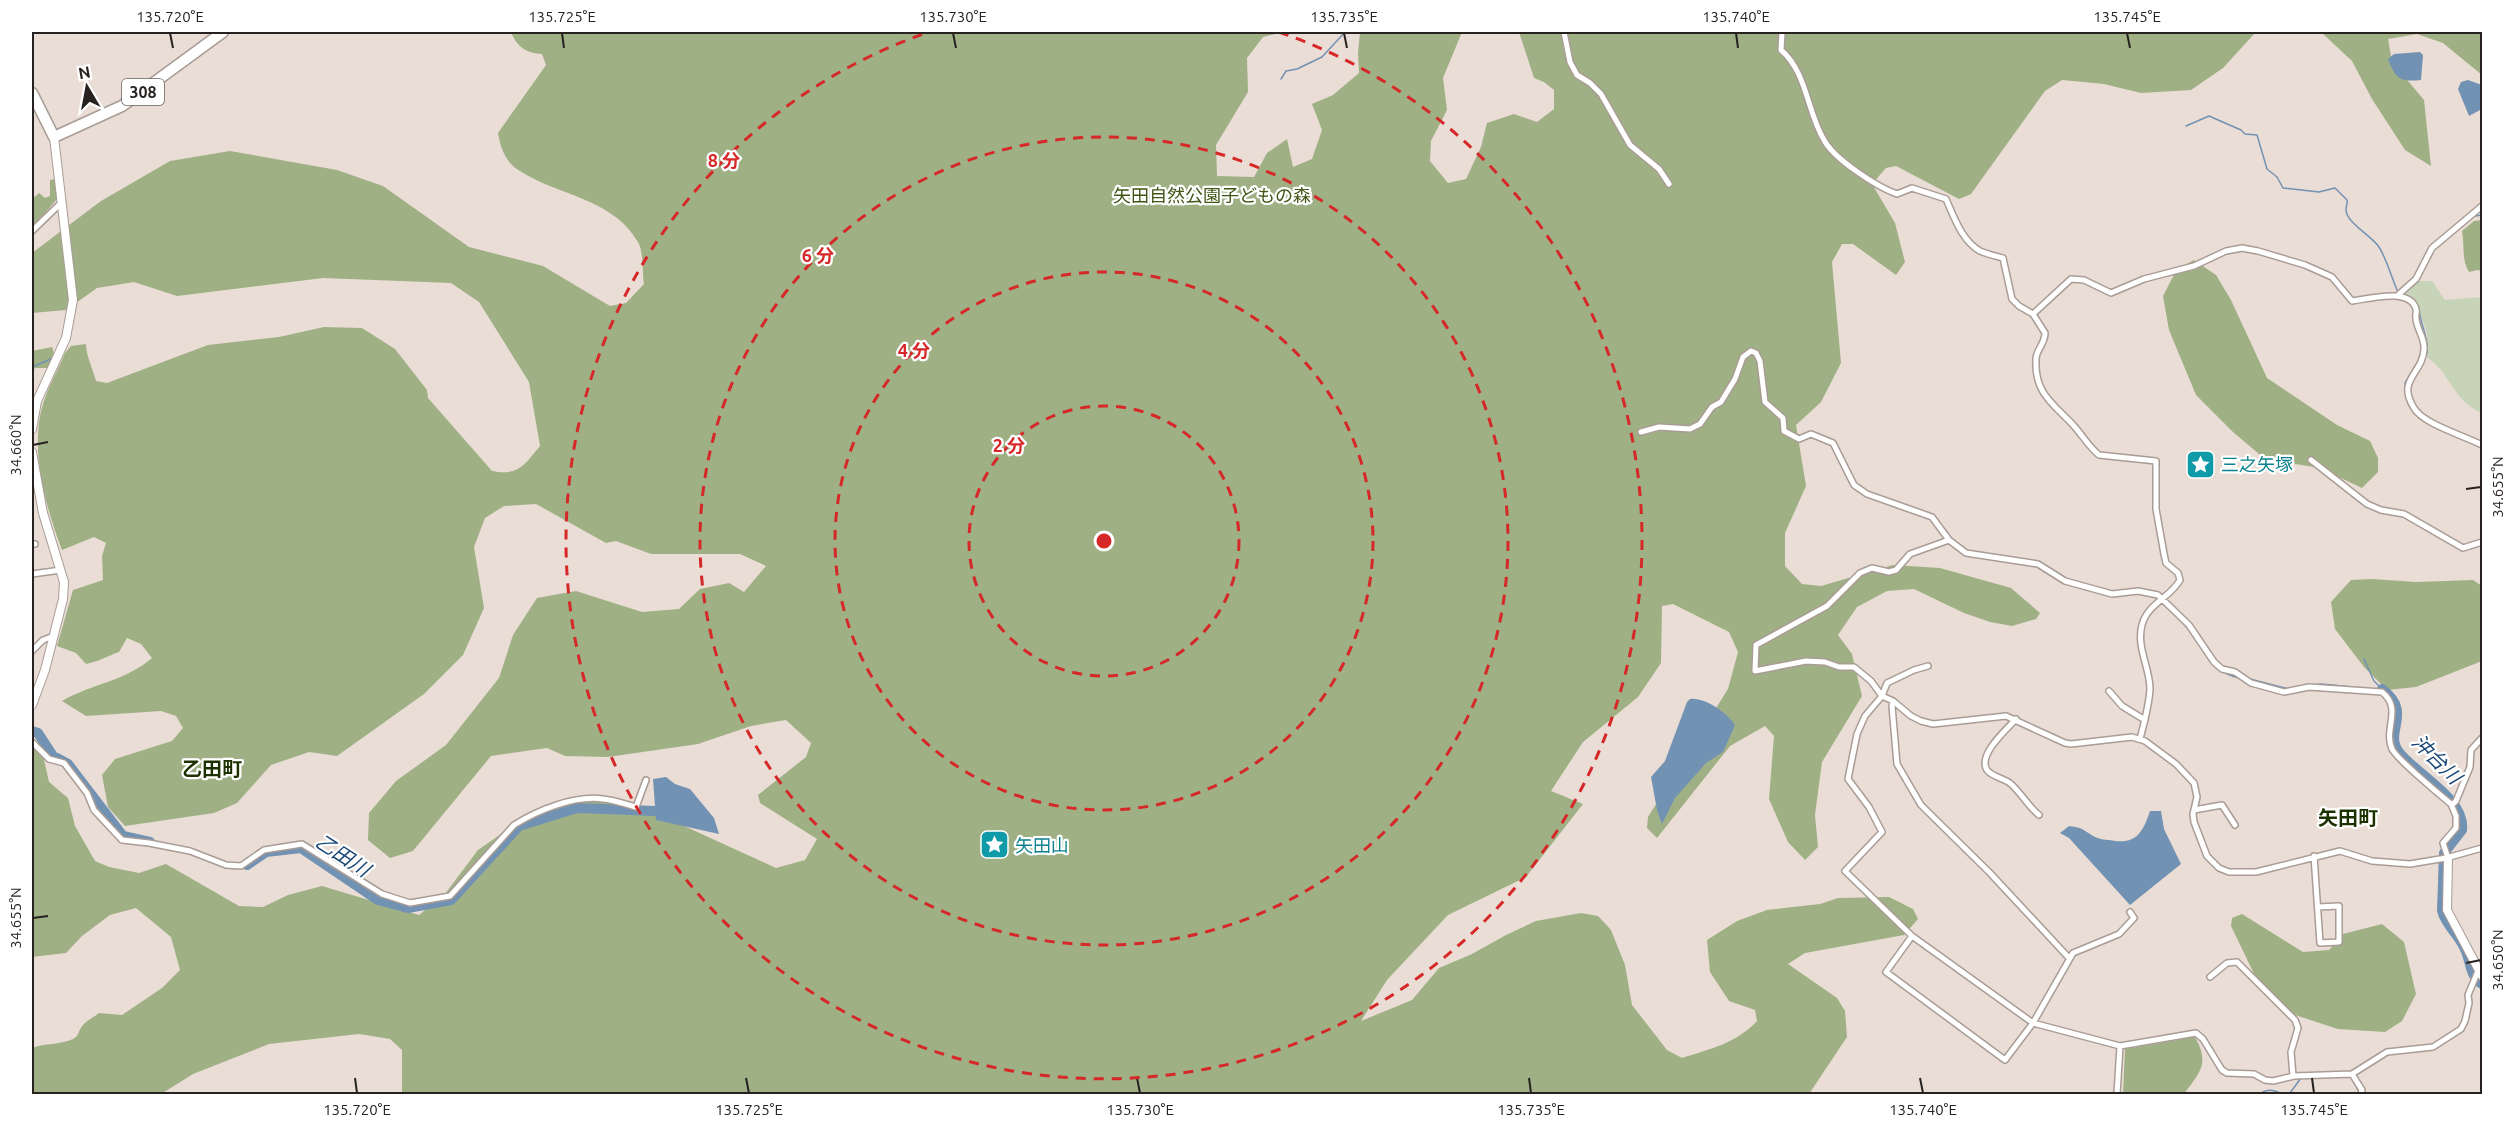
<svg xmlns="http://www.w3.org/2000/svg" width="2514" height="1126" font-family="Ubuntu,'Noto Sans JP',sans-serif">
  <rect width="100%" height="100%" fill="#eaddd5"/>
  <!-- green -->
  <path fill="#c8d4b8" d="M2417,281H2432L2445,300L2482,297V413C2452,400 2452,375 2427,357V333L2416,302L2403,294Z"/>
  <!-- forest -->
  <path fill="#9fb085" d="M511,32H1284L1263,37L1247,58L1248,92L1216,145L1217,176L1254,177L1267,153L1287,139L1293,167L1312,159L1322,130L1312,104L1333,95L1359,73L1358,53L1360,32H1462L1443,78L1447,110L1431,141L1430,161L1448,183L1466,179L1481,147L1487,123L1514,114L1537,122L1554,109V90L1544,82L1534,78L1519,32H2256L2223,68L2191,90L2141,93L2104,84L2062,80L2045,91L1971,194L1959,199L1896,166L1886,168L1872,184L1895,223L1905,262L1896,275L1853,244H1842L1832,262L1841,363L1821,402L1796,425L1806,486L1785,533V566L1802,584L1821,586L1893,565L1940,568L2011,588L2040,613L2036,619L2012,626L1990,622L1964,613L1914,589L1887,591L1857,607L1838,635L1852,654L1862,696L1822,762L1815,815L1818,847L1805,860L1788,842L1769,799L1774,736L1765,726L1730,746L1657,838L1647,828L1648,817L1728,689L1738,652L1729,632L1673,604L1662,606L1661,663L1638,697L1583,742L1551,791L1583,804L1526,877L1448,915L1387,980L1361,1021L1412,1000L1439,968L1472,954L1506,935L1536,921L1581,913L1598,916L1611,930L1625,965L1632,1005L1667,1050L1682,1058C1710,1049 1737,1043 1757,1021L1755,1010L1729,1001L1710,972L1707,940L1737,921L1767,910L1820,904L1838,898L1889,897L1913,909L1918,919L1904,935L1805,953L1788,964L1837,998L1845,1011L1847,1037L1809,1094H402V1050L390,1039L359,1034L269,1044L193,1074L161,1094H32V1048C45,1043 59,1045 73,1039C79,1036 78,1032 81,1028C84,1022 94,1017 99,1013L122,1015L162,988L180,970L171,937L136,908L110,915L82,936L66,953L32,957V738L41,746L49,782L68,798L75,826L95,861L109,867L139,873L166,864L239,906L263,907L288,895L322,886L419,915L445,894L478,850L524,818L572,801L602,798L647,809L776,868L805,860L817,839L760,803L758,795L806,757L811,743L786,720L751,726L698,744L608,757L565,756L547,748L491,756L413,851L390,858L368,840L369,813L396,781L446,745L499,678L513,635L537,598L576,591L642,612L679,609L700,589L729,583L744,592L766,566L740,554H651L616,541L606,543L536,504L504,506L485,518L474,547L484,608L463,655L424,694L337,756L309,752L271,765L237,803L214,813L125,826L108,807L102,775L115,759L172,741L183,728L176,716L161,711L86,716L62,701C93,683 124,682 152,658L141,644L127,638L119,652C108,656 97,662 86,664L76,653L57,646L73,590L103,580L102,556L106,543L94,537L62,550C46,508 29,449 43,404C48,387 58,370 65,353L71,346L86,344C86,356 93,369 96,381L107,383L208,345L279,337L324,327L362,328L395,349L427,390L428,398L492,471C519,476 524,465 540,446L529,382L479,302L451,283L323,278L177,296L134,282L97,288L66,310L32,313V253L101,201L170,161L230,151L337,170L383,186L469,247L543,266L610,306L626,303L644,284C642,272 644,253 638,242C612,197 556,196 517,169C505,161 500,146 498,133L546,65L542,54C526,53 517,47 511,32Z
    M2321,32H2482V75L2443,43L2417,34L2388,39L2392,62L2424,100L2431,166L2405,150L2372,99L2352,61Z
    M55,179L57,199L32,228V199L39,193L45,198L50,196V180Z
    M2482,220V271L2477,270L2469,272C2461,259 2465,246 2462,231L2474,221Z
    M2194,260L2216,275L2231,300L2267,378L2337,425L2370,441L2378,458V472L2362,488L2320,468L2265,459L2233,432L2196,395L2169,330L2163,296L2177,269Z
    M52,347C56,356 53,361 47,368H35L32,372V351Z
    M2372,579L2416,582L2473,580L2482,586V661L2416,687L2387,690L2364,667L2335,629L2331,602L2351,580Z
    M2242,914L2303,952L2329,950L2343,934L2382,924L2404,942L2416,994L2402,1021L2385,1032L2338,1029L2295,1015L2258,982L2231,926L2232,918Z
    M2195,1037C2210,1064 2200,1072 2184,1094H2123L2125,1049Z"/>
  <!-- water -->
  <path fill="#7292b4" d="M2420,52L2423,55L2421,80C2399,82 2396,79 2388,59L2394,54Z
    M2468,80L2482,85V109L2469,116L2458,89L2461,82Z
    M1690,699C1705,697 1727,713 1735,725L1723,752L1706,763L1675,798L1662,824L1657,810L1651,777L1665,761L1687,702Z
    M666,777L675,784L690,789L714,818L719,834L656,820L653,779Z
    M2150,811H2161L2164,829L2181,864L2130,905L2069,838L2060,833L2069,826C2085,828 2082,830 2095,837C2099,839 2105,840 2109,840C2135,845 2142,835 2150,811Z"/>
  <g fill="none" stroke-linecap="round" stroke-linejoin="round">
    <!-- stream -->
    <path stroke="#7292b4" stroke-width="1.5" d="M1281,79L1286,71L1297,69L1322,57L1345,32
      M2186,126L2209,116L2241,130L2245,134L2257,135L2267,169L2277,177L2283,188L2319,192L2335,188L2347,200C2348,203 2346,206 2346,209C2345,222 2372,236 2379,247C2387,260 2391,276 2397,290
      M2475,216L2482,215
      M2416,305L2419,308C2420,325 2429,337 2427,353
      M32,367L51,359
      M2416,414L2408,404L2405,383L2417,363
      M2180,620L2189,630
      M2199,644C2209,662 2218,673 2239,678
      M2364,659L2374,681L2382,689
      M2250,679L2289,689
      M2296,687L2322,684L2363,688
      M2371,689H2382
      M2333,1077H2351L2359,1092
      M2260,1094C2267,1088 2275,1090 2282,1094
      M2283,1094L2290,1093L2301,1078"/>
    <!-- river -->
    <path stroke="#7292b4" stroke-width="10" d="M2382,689C2414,713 2383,732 2399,752C2417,775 2466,799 2462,830L2444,853L2442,911C2445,924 2458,934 2464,947C2471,960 2469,976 2482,984
      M32,731L38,733L53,756L68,764L123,836L150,842
      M247,865L266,852L301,848L378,900L408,908L451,900L519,826L577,808L655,811"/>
    <defs>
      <path id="street" d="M1564,32L1570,62L1577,75L1590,83L1601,94L1630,145L1659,169L1669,184
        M1782,32L1781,50C1807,72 1807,112 1824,140C1834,159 1877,187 1897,194L1912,188L1946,199C1954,217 1962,241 1980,251C1986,254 1996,256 2003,258L2012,299L2019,306L2033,314L2045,333C2045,344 2036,350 2036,359C2034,394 2054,404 2074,426C2083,436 2089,447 2099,455L2156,461V509L2164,554L2166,563L2178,573L2180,580C2171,597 2147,604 2142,625C2136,647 2150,668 2150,689C2149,706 2144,723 2140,739
        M32,231L62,202
        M2398,295L2416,279L2432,248L2482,206
        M2033,314L2071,279L2084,280L2111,293L2144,279L2194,266L2226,251L2242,248L2258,251L2305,265L2332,277L2352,301C2368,299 2410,287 2416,309C2417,313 2415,315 2416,319C2417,330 2425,338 2424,349C2423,374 2396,379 2414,408C2423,424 2465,436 2482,445
        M1641,432L1659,427L1690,429L1700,424L1712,407L1721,402L1735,379L1743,357L1751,351L1756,353L1760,361L1765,402L1783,418L1784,431L1799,439L1811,434L1833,443L1854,485L1867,494L1932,517L1949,540L1966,553L2038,564L2065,581L2112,594L2138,591L2158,595L2189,625L2214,662L2222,669L2235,672L2251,683L2284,692L2309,687L2382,692C2403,709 2383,729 2392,749C2397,759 2440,795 2451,804L2456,816V828L2443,843L2448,858
        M2311,460L2367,504L2381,510L2404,514L2463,548L2482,542
        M1949,540L1910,554L1896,570L1889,572L1872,568L1860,573L1827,606L1756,645L1755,671L1806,661L1825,662L1839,667H1854L1871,681L1882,696L1893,701L1911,716L1921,721L1933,724L2006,716L2065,743L2071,744L2132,737L2145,741L2176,764L2194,783L2197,797L2193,814L2194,822L2207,856L2219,868L2229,872H2256L2340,851L2372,861L2410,864L2446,858L2482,848
        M32,544H35
        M32,574L61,570
        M32,651L43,640L54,636
        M1928,666L1914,670L1887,683L1882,696L1865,716L1857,734L1848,779L1869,807L1882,832L1845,871L1912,936L2033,1023L2120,1046L2117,1094
        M2109,691L2122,706L2145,720
        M1893,701L1892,706L1897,764L1921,805L1990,873L2069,958
        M2016,719C2007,729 1977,755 1987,770C1992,777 2004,778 2011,784C2021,793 2028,806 2039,815
        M32,742L49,759L64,763L87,793L94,810L122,840L149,843L190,851L226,865L241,866L264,850L302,844L382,894L410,903L450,896L514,825C538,810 575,795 603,799C614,800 625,804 636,807L646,780
        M2452,805L2456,801L2470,767L2471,750L2482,738
        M2194,810L2222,805L2235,825
        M2314,856L2320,943L2339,942V906L2318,907
        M1912,936L1886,972L2005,1060L2033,1023L2073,953L2119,934L2134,918L2130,912
        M2210,977L2227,963L2237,962L2295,1020L2298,1028L2291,1052L2293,1076
        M2120,1046L2196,1033L2203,1039L2222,1070L2227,1073L2254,1074L2265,1080L2273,1081L2294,1076L2352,1074L2387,1052L2433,1047L2461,1029L2465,1021L2469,1003L2468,995L2478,971
        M2352,1074L2362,1090L2361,1094"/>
      <path id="secondary" d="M32,429L37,401L66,338L73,300L54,137
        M32,452L43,513L64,582L63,599L45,670L32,705
        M2448,858L2447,910L2482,976"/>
      <path id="highway" d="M32,93L54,137L122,106L223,32"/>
    </defs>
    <!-- street casing -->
    <use href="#street" stroke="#a99c95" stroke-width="8"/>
    <!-- secondary casing -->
    <use href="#secondary" stroke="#a99c95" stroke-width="10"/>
    <!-- highway casing -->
    <use href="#highway" stroke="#a99c95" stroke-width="13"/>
    <!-- street -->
    <use href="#street" stroke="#fff" stroke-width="5"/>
    <!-- secondary -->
    <use href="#secondary" stroke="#fff" stroke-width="8"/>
    <!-- highway -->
    <use href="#highway" stroke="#fff" stroke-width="10"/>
  </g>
  <!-- ticks -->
  <path fill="none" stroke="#272220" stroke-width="2" d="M170,33L173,48M562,33L564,48M953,33L956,48M1344,33L1347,48M1736,33L1738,48M2127,33L2130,48M33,445L48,442M2466,489L2481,487M33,918L48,916M2466,963L2481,960M355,1078L357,1093M746,1078L749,1093M1137,1078L1140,1093M1529,1078L1531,1093M1920,1078L1923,1093M2312,1078L2314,1093"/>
  <!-- distance rings -->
  <g fill="none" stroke="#d62828" stroke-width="3" stroke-dasharray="10 8">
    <circle cx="1104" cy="541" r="135"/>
    <circle cx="1104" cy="541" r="269"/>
    <circle cx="1104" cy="541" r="404"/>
    <path d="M1279 32A538 538 0 1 1 929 32"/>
  </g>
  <!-- icons -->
  <defs>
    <symbol id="sight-square" viewBox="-11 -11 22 22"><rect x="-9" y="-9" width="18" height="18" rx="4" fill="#0f9aa8" stroke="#fff"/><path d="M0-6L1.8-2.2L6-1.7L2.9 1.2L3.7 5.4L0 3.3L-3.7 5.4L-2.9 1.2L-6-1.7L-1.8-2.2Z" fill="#fff"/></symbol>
  </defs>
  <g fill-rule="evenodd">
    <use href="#sight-square" x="2184" y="448" width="33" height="33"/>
    <use href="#sight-square" x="978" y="828" width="33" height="33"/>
  </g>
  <g text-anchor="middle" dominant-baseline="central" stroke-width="4.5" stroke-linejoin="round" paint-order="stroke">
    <!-- shield labels -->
    <rect fill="#fff" stroke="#686463" stroke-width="1.5" x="122" y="79" width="42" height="26" rx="4.5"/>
    <g font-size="16" font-weight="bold" fill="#272220">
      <text x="143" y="92">308</text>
    </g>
    <!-- park labels -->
    <g font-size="18" fill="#405615" stroke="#fff">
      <text x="1212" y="195">矢田自然公園子どもの森</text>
    </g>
    <!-- culture labels -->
    <g font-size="18" fill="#0d838f" stroke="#fff" text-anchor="start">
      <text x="2221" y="464">三之矢塚</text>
      <text x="1015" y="845">矢田山</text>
    </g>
    <!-- water labels -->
    <g font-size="20" font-style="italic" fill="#1b4977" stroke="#fff">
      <text transform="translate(2437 759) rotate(45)">沖台川</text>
      <text transform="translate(343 855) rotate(33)">乙田川</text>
    </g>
    <!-- neighbourhood labels -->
    <g font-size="20" font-weight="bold" fill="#1b3200" stroke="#fff">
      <text x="212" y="768">乙田町</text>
      <text x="2348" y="817">矢田町</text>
    </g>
  </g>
  <circle cx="1104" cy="541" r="9" fill="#d62828" stroke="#fff" stroke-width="3"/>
  <g font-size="18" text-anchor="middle" font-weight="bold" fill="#d62828" stroke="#fff" stroke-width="4.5" stroke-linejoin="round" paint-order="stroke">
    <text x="724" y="167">8 分</text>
    <text x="818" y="262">6 分</text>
    <text x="914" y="357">4 分</text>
    <text x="1009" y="452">2 分</text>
  </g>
  <!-- border -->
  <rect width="2514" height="1126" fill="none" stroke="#ffffff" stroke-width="66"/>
  <!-- north arrow -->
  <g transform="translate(87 87) rotate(350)" stroke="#ffffff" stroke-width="4.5" paint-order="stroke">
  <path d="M0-4.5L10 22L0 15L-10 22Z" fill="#272220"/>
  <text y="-9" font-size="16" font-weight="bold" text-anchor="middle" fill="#272220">N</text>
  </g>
  <rect x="33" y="33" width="2448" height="1060" fill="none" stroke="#272220" stroke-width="2"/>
  <g font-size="15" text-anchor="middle" fill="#272220">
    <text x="170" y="22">135.720°E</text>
    <text x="562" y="22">135.725°E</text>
    <text x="953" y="22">135.730°E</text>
    <text x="1344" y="22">135.735°E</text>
    <text x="1736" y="22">135.740°E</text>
    <text x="2127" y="22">135.745°E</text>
    <text transform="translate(16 445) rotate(-90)" y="5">34.660°N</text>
    <text transform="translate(2498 487) rotate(-90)" y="5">34.655°N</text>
    <text transform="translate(16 918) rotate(-90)" y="5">34.655°N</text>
    <text transform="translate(2498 960) rotate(-90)" y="5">34.650°N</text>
    <text x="357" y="1115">135.720°E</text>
    <text x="749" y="1115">135.725°E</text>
    <text x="1140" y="1115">135.730°E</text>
    <text x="1531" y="1115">135.735°E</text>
    <text x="1923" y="1115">135.740°E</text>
    <text x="2314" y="1115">135.745°E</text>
  </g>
</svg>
